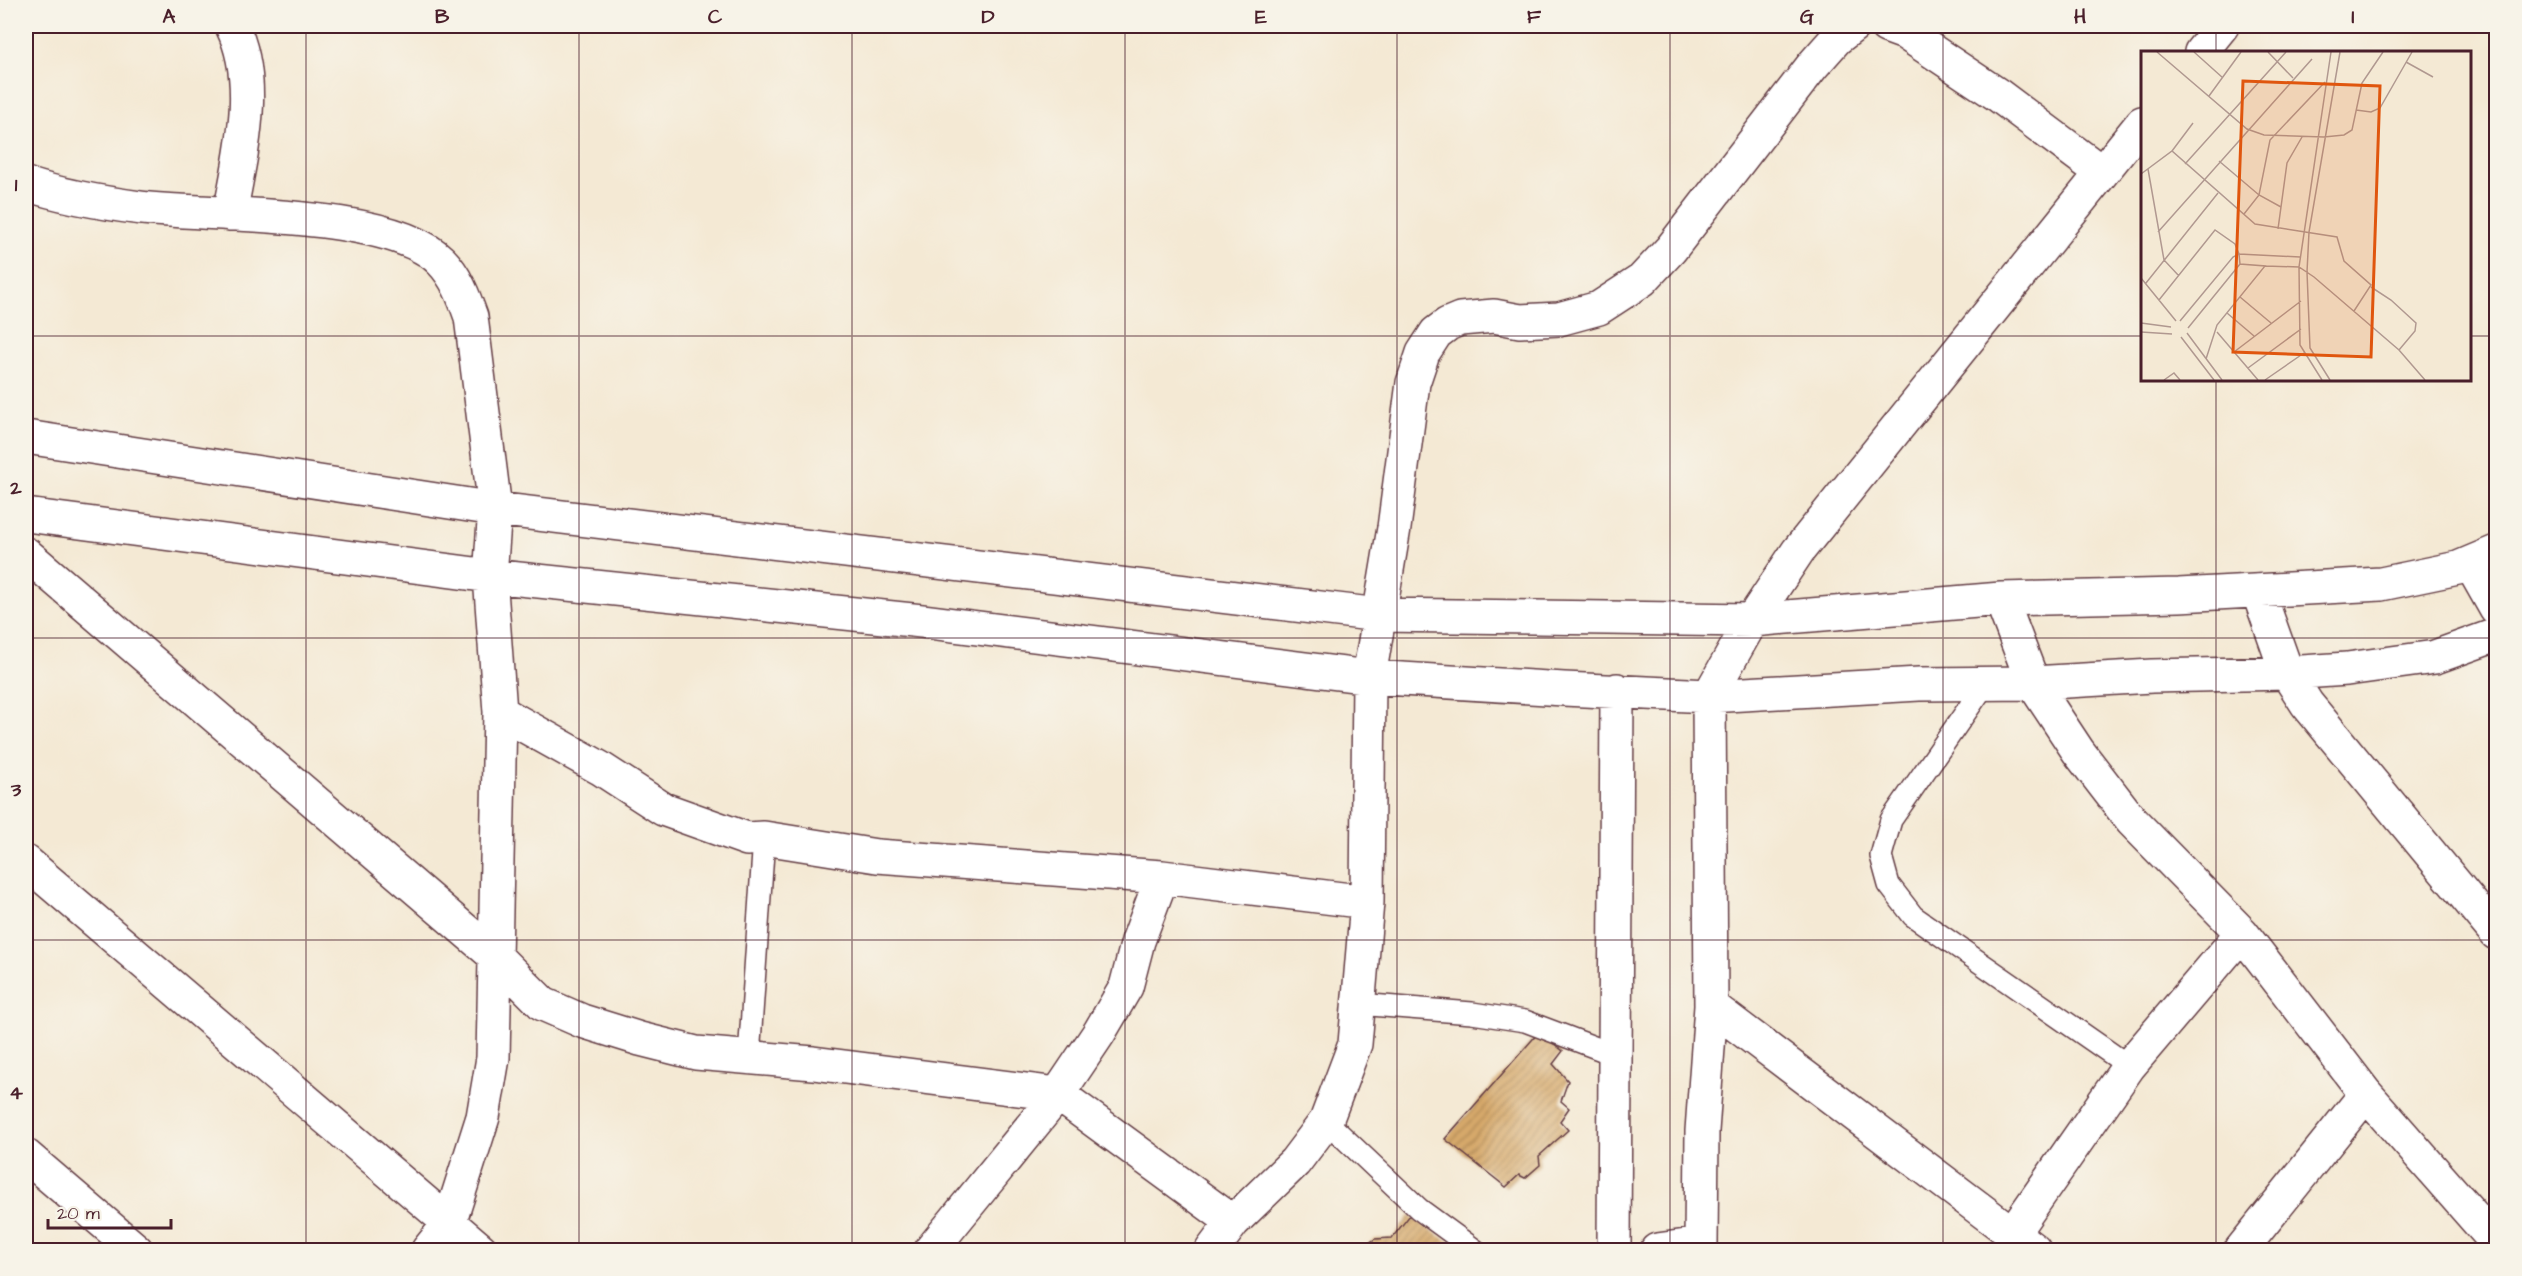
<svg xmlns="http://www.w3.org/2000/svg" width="2522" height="1276" font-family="'Architects Daughter',sans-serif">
  <defs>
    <pattern id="building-hatch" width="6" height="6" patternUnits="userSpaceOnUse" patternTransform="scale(1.5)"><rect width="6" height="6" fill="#d6a96a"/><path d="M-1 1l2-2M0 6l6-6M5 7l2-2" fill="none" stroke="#b08957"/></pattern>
  </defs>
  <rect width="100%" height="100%" fill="#f7f3e8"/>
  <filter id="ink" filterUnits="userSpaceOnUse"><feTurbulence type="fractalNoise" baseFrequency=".0167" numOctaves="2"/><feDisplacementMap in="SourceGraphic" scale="12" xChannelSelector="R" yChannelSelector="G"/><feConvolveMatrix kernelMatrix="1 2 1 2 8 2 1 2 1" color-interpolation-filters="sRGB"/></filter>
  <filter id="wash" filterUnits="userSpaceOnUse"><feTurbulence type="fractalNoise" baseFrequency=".008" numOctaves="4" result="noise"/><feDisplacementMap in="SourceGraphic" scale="24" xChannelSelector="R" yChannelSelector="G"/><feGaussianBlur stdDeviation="1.35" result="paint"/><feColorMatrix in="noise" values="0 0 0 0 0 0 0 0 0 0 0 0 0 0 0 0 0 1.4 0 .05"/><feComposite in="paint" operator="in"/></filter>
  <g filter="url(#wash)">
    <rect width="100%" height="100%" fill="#f4e9d4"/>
    <g id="blocks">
      <!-- building -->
      <path fill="url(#building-hatch)" d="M1539,1032L1563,1051L1553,1064L1568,1081L1561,1101L1569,1108L1560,1121L1568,1130L1539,1156L1540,1165L1525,1178L1519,1175L1506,1187L1445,1139Z
        M1410,1215L1439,1235L1464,1250H1359L1375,1239L1392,1238Z"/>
    </g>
  </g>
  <g filter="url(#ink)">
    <use href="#blocks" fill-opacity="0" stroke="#643d44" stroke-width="1.5"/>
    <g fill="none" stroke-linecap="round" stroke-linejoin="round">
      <defs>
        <path id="lane" d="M1986,683L1891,820L1881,856L1889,885L1913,916L2129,1066
          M1358,1004L1472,1013L1525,1021L1615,1055
          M749,1057L764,838
          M1326,1121L1419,1209L1475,1250"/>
        <path id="street" d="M1886,26L1905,33L1998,95L2101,172
          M2201,52L2222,26
          M26,184C62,196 103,203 141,208C213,216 392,210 441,261C456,276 464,297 471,317L495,509L490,576L500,712L493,1058L483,1117L449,1224L428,1250
          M230,214C241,153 260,83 232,26
          M26,437L495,509L1379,615L1752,620L2001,599L2179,595L2381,584L2458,568L2496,552
          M26,515L490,576L922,621L1369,677L1564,689L1709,696L1919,684L2033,683L2152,676L2287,673L2347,669L2435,657L2496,635
          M26,554L495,956L543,1004L582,1021L640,1039L696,1053L813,1063L1058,1094L1233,1222
          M2470,563L2496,609
          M2258,591L2287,673L2307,704L2496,933
          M2001,599L2033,683L2078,751L2132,821L2242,933L2366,1094L2496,1242
          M500,712L600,768L663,809L747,839L764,838L877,856L1162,877L1367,902
          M26,862L481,1250
          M1711,1006L1709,696L1752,620L1798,551L2142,123
          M26,1156L136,1250
          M2012,1234L2129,1066L2242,933
          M931,1250L1058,1094L1099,1033L1126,987L1138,941L1162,877
          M1212,1250L1233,1222L1295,1162L1326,1121L1355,1044L1367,902L1369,677L1394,528L1413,383L1423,353L1436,333L1448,324L1460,319L1494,316L1520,321L1559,319L1599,308L1642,280L1671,249L1813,65L1836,39L1853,26
          M1614,1250L1617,690
          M1657,1250L1701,1244L1702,1131L1711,1006L2034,1250
          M2241,1250L2366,1094"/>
      </defs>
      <!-- lane casing -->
      <use href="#lane" stroke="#643d44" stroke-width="24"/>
      <!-- street casing -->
      <use href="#street" stroke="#643d44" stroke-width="36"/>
      <!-- lane -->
      <use href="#lane" stroke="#fff" stroke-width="21"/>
      <!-- street -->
      <use href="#street" stroke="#fff" stroke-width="33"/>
    </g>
  </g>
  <!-- grid -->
  <path fill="none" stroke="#4a1f2b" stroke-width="1.5" stroke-opacity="0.55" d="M306,26V1250M579,26V1250M852,26V1250M1125,26V1250M1397,26V1250M1670,26V1250M1943,26V1250M2216,26V52M26,336H2142M2470,336H2496M2216,380V1250M26,638H2496M26,940H2496"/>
  <!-- overview -->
  <g transform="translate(2141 51)">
    <rect width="330" height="330" fill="#f4e9d4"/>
    <path fill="none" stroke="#b09890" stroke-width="1.5" d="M16,1L106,78L123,84L183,86L203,84L211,79L221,32L242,1M53,1L82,27M127,1L152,27M265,11L292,26M68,45L100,1M215,59L230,61L239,57L271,1M31,100L52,72M78,110L118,144L140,156M44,113L145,1M7,118L23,209L38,225M0,123L31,100L114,173L196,186L203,210L230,234L213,260M103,163L118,144L129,89L184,31M137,178L146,112L161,86M17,181L171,8M124,215L158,216L173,226L258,299L284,329M0,227L35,270M5,232L77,142M230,236L250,249L275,272L274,280L258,299M99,246L130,272M18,249L74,179L94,193L98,203L159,206M86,262L113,285M39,270L92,206L98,203L99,213L124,215L76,274L65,308M0,272L30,276M47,277L99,213M0,281L31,283M76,281L117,329M46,282L81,329M40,286L73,329M93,301L160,250M107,317L160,278M23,329L33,322L39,329M124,329L163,302M181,329L159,294L158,216L190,1M189,329L169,297L166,221L168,181L199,1"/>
    <path fill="#e0560e" fill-opacity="0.15" stroke="#e0560e" stroke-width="3" d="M102,30L239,35L230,306L92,301Z"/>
    <rect width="330" height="330" fill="none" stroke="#4a1f2b" stroke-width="3"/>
  </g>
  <!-- margin -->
  <rect width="2522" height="1276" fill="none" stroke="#f7f3e8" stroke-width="66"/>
  <!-- scale -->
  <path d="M48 1219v9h123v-9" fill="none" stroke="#4a1f2b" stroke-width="3"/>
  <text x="57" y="1219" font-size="18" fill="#4a1f2b" stroke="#f7f3e8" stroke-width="4.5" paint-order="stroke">20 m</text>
  <rect x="33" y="33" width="2456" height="1210" fill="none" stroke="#4a1f2b" stroke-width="2"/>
  <g font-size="20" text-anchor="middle" font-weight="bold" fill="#4a1f2b">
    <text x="169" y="23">A</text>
    <text x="442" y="23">B</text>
    <text x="715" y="23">C</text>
    <text x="988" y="23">D</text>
    <text x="1261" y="23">E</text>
    <text x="1534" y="23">F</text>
    <text x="1807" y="23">G</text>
    <text x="2080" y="23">H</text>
    <text x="2353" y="23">I</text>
    <text x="16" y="191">1</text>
    <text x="16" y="494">2</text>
    <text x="16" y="796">3</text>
    <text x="16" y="1099">4</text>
  </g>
</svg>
